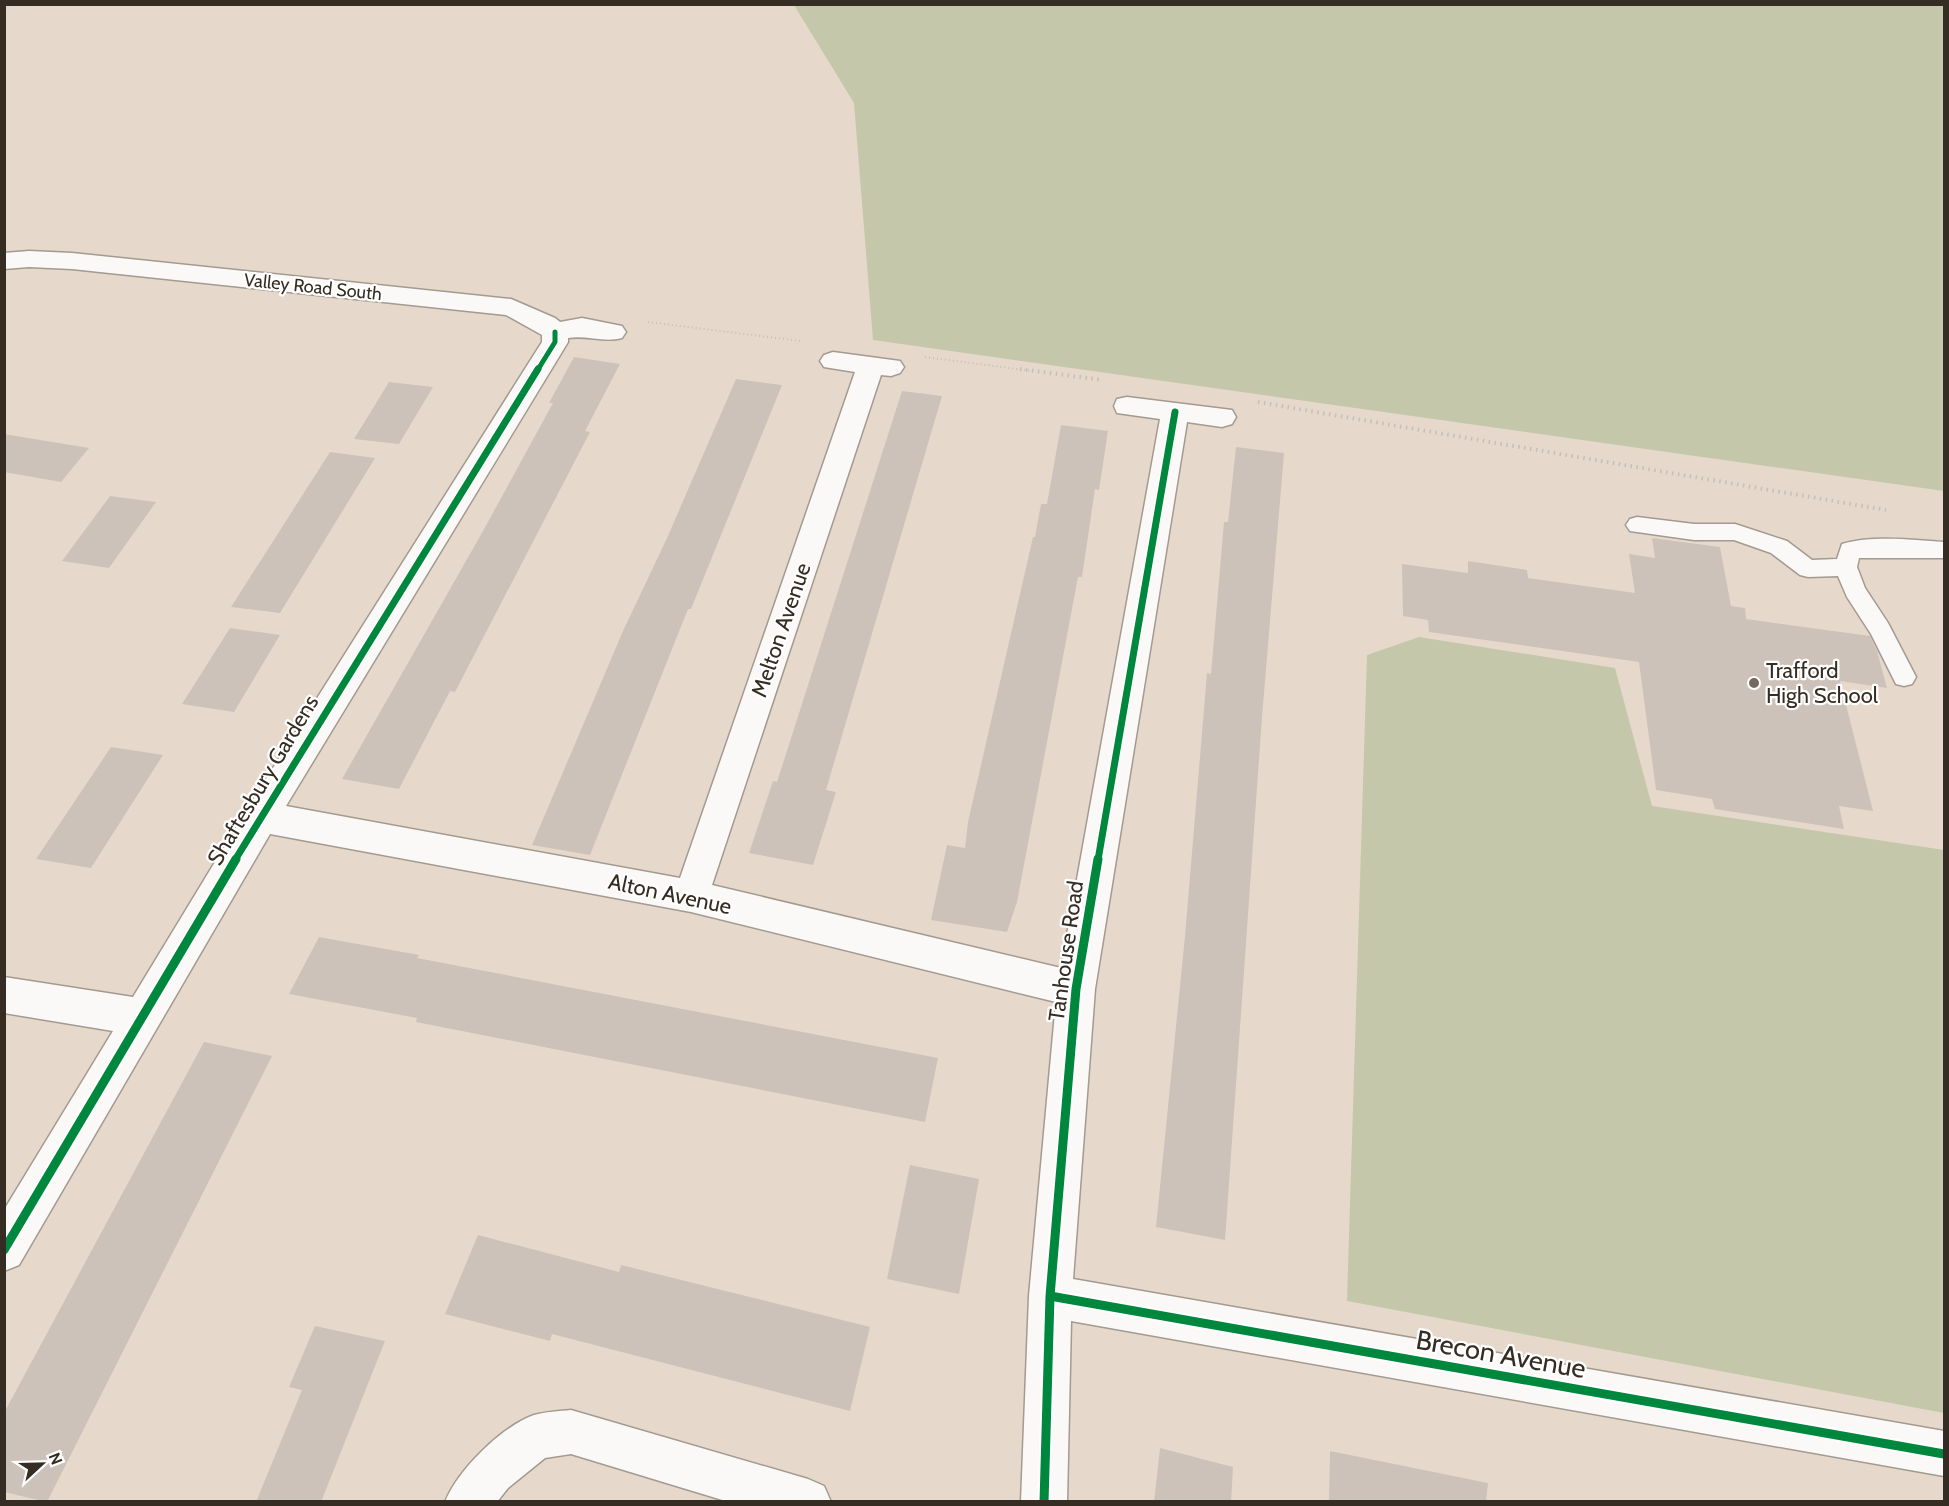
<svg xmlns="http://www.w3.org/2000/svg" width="1949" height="1506" font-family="Cabin,sans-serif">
  <rect width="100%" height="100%" fill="#e6d9cc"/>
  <!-- green -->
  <path fill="#c4c7a9" d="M794,5H1944V491L873,340L854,103Z
    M1419,637L1615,668L1652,806L1944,850V1413L1347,1301L1367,655Z"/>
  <!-- building -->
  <path fill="#cdc2b9" d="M574,357L620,364L585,431L590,432L455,692L450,691L399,789L342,779L483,531L553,403H549Z
    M736,379L782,385L691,609H688L590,855L532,845L623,631L667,538Z
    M389,382L433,387L399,444L354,439Z
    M902,391L942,396L826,790L836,792L813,865L749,853L773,781L777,782Z
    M1061,425L1108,431L1099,490L1095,489L1082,577H1078L1017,902L1007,932L931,920L947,845L965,848L968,822L1033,537H1035L1041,504H1047Z
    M4,434L89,448L61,482L4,472Z
    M1236,447L1284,453L1262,717L1225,1240L1156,1227L1185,936L1207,673L1211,674L1224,522H1228Z
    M330,452L375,458L280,613L231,607Z
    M110,496L156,502L109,568L62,561Z
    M1652,538L1720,547L1731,606L1745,608L1746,619L1870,636L1877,651L1887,688L1840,681L1873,811L1839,806L1844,829L1715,809L1712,799L1656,790L1639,662L1429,632L1428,620L1403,616L1402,564L1468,573V561L1527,570L1528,578L1635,593L1629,554L1655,558Z
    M230,628L280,635L234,712L182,704Z
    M111,747L163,755L91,868L36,859Z
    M319,937L419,955L417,958L938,1058L925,1122L416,1022L417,1018L289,994Z
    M204,1042L272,1056L47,1502L4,1492V1413Z
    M910,1165L979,1179L959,1294L887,1279Z
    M478,1235L619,1272L621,1265L870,1327L850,1411L552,1334L550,1341L445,1314Z
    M315,1326L385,1341L321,1502H256L302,1390L289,1387Z
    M1160,1448L1233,1467L1231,1502H1154Z
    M1330,1451L1488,1483L1486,1502H1329Z"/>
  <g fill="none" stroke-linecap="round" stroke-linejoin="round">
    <defs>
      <path id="service" d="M1637,517L1694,524H1735L1787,541L1812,560L1837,559L1842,544C1873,535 1913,540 1944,542V558H1859L1857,567L1865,588L1888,623L1916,677L1912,684L1904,686L1896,684L1871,634L1847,597L1838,576L1808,577L1800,575L1771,553L1734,540H1694L1630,531L1626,525L1630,519Z"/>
      <path id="minor" d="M29,251L72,253L511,299L555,318L560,322L582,318L622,326L626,332L622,338C604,343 587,335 568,338V342L286,806L680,878L855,372L824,367L820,361L824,355L833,352L900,361L904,367L900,373L891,376L881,375L712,885L1061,968L1160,419L1117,413L1114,406L1117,399L1127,397L1232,410L1236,417L1232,424L1222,427L1187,422L1095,989L1073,1279L1944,1431V1476L1071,1321L1067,1502H1021L1029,1296L1056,1002L691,912L270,834L19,1265L4,1271V1210L113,1031L4,1013V977L133,997L249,806L542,342V335L506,315L72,269L29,267L4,269V253Z
        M571,1410L808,1479L824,1486L831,1502H729L571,1454L545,1458L508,1488L497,1502H445C458,1470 501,1427 534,1415C545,1412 559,1411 571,1410Z"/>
    </defs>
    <!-- service casing -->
    <use href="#service" stroke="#a39a90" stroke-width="3"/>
    <!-- minor casing -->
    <use href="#minor" stroke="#a39a90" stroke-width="3"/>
    <!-- path-far1 -->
    <path stroke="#c3bfbb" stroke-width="2" stroke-dasharray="1 3" stroke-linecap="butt" d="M648,322L801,341
      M925,357L1032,371"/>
    <!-- path -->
    <path stroke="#c3bfbb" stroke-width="4" stroke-dasharray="1.5 4.5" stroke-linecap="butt" d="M1020,369L1102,380
      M1258,402L1886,510"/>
    <!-- service -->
    <use href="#service" fill="#fbf9f7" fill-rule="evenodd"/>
    <!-- minor -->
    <use href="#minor" fill="#fbf9f7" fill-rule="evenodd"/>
    <defs>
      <path id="cycleway-far2" d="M537,371L555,342V332"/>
      <path id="cycleway-far1" d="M235,860L538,369
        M1098,860L1175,412"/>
      <path id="cycleway" d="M4,1250L236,859
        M1050,1296L1944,1454
        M1044,1502L1050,1296L1076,989L1098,859"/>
    </defs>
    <!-- cycleway-far2 casing -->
    <use href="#cycleway-far2" stroke="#fff" stroke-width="8"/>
    <!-- cycleway-far1 casing -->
    <use href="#cycleway-far1" stroke="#fff" stroke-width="10"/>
    <!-- cycleway casing -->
    <use href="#cycleway" stroke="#fff" stroke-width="13"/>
    <!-- cycleway-far2 -->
    <use href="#cycleway-far2" stroke="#00873e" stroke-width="5"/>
    <!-- cycleway-far1 -->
    <use href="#cycleway-far1" stroke="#00873e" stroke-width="7"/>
    <!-- cycleway -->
    <use href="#cycleway" stroke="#00873e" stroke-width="9"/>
  </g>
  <!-- markers -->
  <circle fill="#73695e" stroke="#fff" stroke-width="2" cx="1754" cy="683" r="6"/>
  <g text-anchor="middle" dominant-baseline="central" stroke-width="4.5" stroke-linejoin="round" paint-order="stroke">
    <!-- far-street labels -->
    <g font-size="18" fill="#352d23" stroke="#fff">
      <text transform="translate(313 287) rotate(6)">Valley Road South</text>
    </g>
    <!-- street labels -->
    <g font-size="22" fill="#352d23" stroke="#fff">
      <text transform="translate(781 630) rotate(-71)">Melton Avenue</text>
      <text transform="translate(263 780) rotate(-59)">Shaftesbury Gardens</text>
      <text transform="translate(670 894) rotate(12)">Alton Avenue</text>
      <text transform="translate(1066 951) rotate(-82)">Tanhouse Road</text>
    </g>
    <!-- poi labels -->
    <g font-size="22" fill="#352d23" stroke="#fff" text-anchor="start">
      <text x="1766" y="670">Trafford<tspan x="1766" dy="25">High School</tspan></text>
    </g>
    <!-- near-street labels -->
    <g font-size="27" fill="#352d23" stroke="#fff">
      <text transform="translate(1501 1354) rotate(10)">Brecon Avenue</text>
    </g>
  </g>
  <!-- border -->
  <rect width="1949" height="1506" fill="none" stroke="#352d23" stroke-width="12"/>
  <!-- north arrow -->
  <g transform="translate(42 1464) rotate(68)" stroke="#ffffff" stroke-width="4.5" paint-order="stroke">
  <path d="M0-4.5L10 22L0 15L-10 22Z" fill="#352d23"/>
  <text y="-9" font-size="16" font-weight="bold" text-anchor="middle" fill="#352d23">N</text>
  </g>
</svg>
